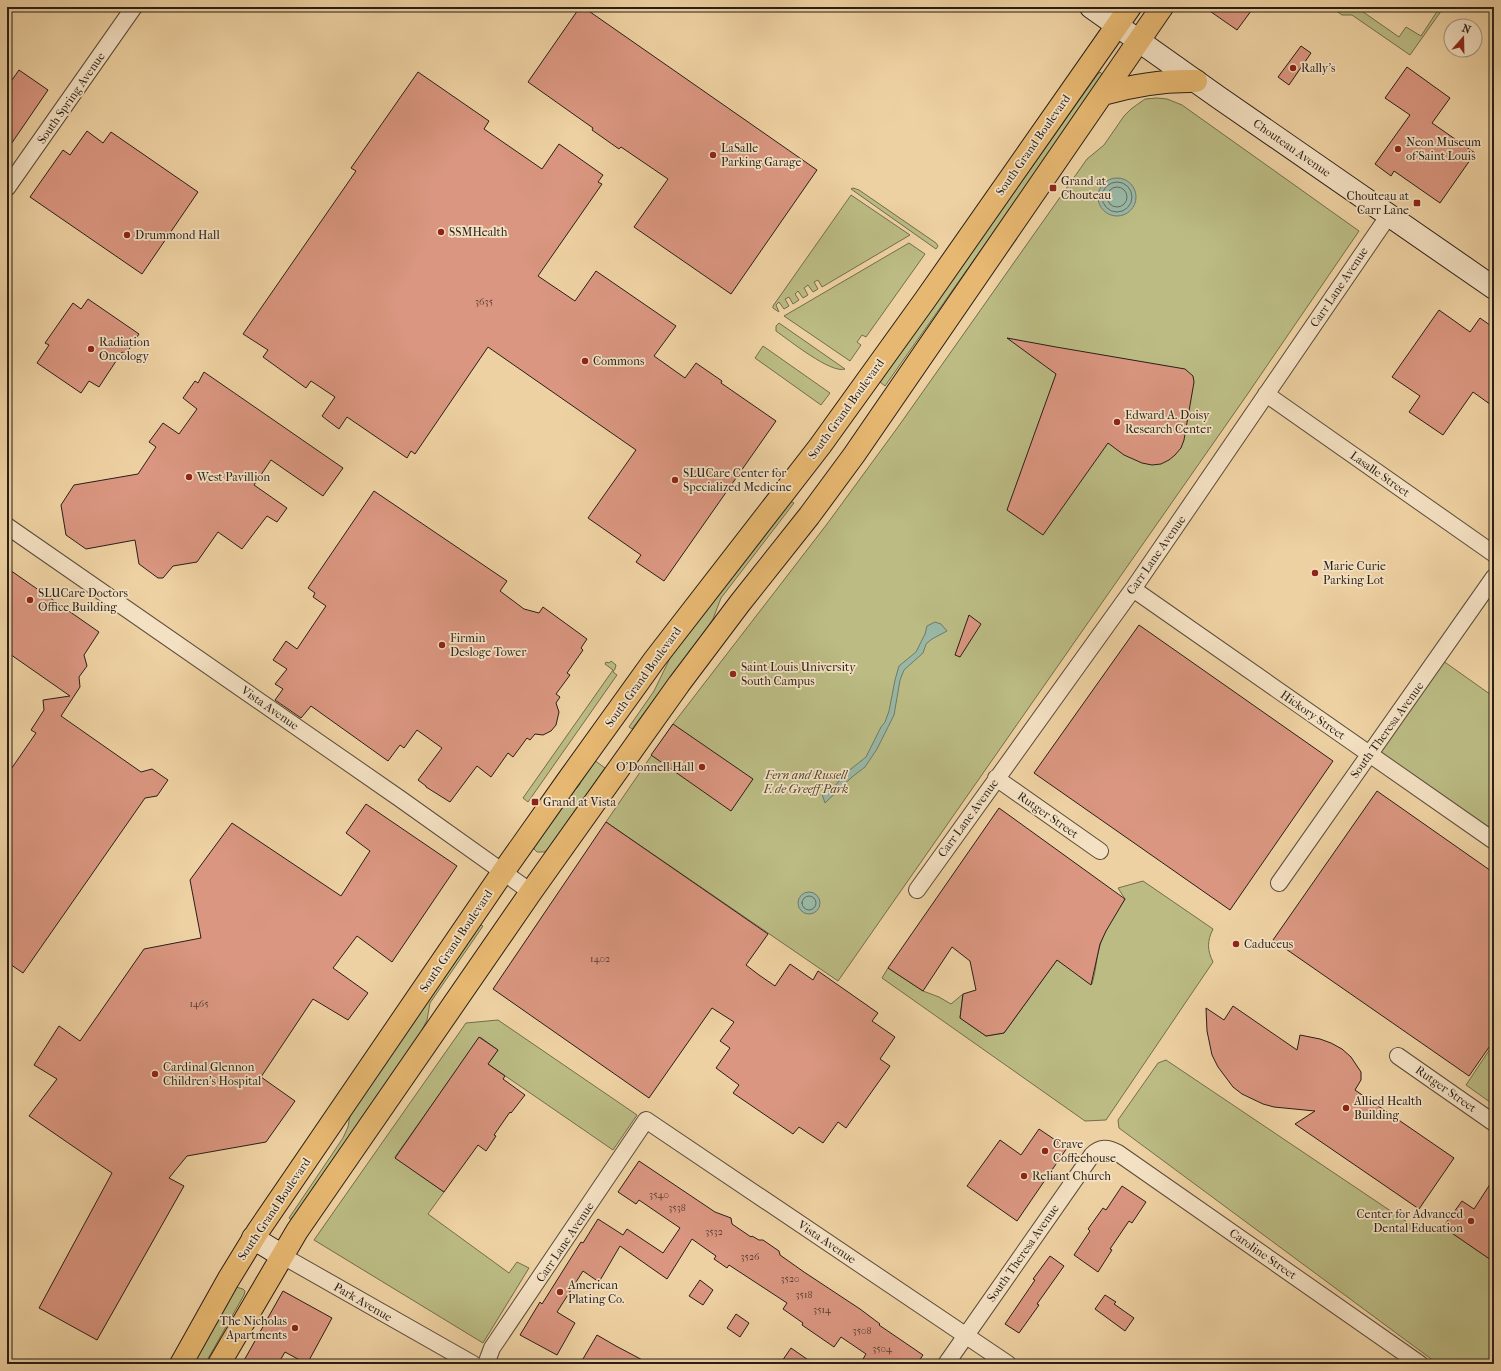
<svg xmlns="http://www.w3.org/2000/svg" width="1501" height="1371" font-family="'IM FELL French Canon',serif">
  <rect width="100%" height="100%" fill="#eed1a2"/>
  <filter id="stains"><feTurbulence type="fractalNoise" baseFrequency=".005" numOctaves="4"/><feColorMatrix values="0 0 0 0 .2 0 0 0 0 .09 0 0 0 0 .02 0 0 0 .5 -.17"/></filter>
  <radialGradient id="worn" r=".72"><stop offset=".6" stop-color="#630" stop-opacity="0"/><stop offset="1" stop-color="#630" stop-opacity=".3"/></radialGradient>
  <!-- green -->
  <path fill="#bbbb83" stroke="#726d4d" d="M1331,7H1356L1399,37L1406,27L1421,36L1440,7H1444L1410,55L1352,15H1342Z
    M1100,72L1103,75L1102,78L885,386L880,382L1097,75Z
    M1157,98L1167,99L1182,105L1359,231L1249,392L838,981L606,822L673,724L827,524L898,427L1087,159L1104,145L1124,116L1131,109L1145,99Z
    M853,188L859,190L936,243L938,246L936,249L851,189Z
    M851,195L910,235L822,287L818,280L814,282L818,289L813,292L808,285L804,288L808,295L803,298L798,291L795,294L799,300L793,304L789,297L785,299L789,306L784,309L779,302L776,305L779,312L773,308V306Z
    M909,243L925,254L866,337L862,335L857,342L861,345L850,361L784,316Z
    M779,323L845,369C831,374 789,340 776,331V326Z
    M763,346L830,393L821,405L755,358Z
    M790,501L794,503L721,598L713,619L706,630L632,729L629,727L654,691L674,650Z
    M1439,658L1494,697V841L1369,754Z
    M611,661L616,665L615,669L613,672L617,675L528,802L523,798L613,670L605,664L606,662L609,663Z
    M594,760L605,768L547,850L544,852H537L534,849V846L574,789L577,788L580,784V780Z
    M1143,881L1213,929C1207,941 1207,950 1213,962L1106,1120L1085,1121L882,978L888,968L923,991L939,997L951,1004L963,994L960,1018L986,1036L1004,1033L1057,960L1092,984C1096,972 1096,958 1100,945C1105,928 1116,914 1125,899L1118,888Z
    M479,924L483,926L430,1003L427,1020L421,1032L292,1220L289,1218L343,1138L348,1127L350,1115Z
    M498,1020L637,1115L613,1150L488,1064L498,1050L480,1037L395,1157L444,1192L428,1214L509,1273L517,1262L529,1268L483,1343L314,1240L466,1023Z
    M1494,1043V1105L1466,1085Z
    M1166,1060L1410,1224L1443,1227L1494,1262V1364H1438L1119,1128L1118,1120L1158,1063Z
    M236,1287L243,1289L245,1291L244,1295L205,1364H192Z"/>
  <!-- water -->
  <path fill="#99b7a4" stroke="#6c7a6c" d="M1098 197a19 19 0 1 1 38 0a19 19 0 1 1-38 0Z
    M935,622L941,624L947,631L932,639L926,644L923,653L904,670L900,680L894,715L877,749L865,767L852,777L825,803L822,794L836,785L844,773L851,769L866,757L881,727L885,722L889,711L895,680L899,666L916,652L925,634L927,626Z
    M798 903a11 11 0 1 1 22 0a11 11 0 1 1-22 0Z"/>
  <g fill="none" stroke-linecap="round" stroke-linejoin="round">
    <!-- shore -->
    <path stroke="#616b5e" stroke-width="1" d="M1102 197a15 15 0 1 1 30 0a15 15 0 1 1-30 0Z
      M1107 197a10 10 0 1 1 20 0a10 10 0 1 1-20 0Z
      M802 903a7 7 0 1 1 14 0a7 7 0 1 1-14 0Z"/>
  </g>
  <!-- building -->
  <path fill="#da9680" stroke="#291f17" d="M580,7H583L817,170L731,294L634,227L668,179L621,147L619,149L592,130L593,128L528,82Z
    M1204,7H1254L1237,30Z
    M1301,46L1311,53L1289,85L1278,77Z
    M1407,67L1450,98L1432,123L1475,153L1440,203L1394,171L1391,176L1375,164L1410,115L1385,98Z
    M19,70L48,90L7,150V87Z
    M418,72L489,121L484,129L542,169L559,144L603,175L598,182L602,184L538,276L575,301L596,271L676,326L654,356L685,378L696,363L722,381L721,383L776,421L664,581L636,562L641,555L588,518L636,450L488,347L415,454L411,451L407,458L347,417L339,429L327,420L322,416L335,397L311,381L306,388L263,357L268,350L243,334L356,171L351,168Z
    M87,131L103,143L111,132L198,192L142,274L30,197L63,150L70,155Z
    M88,299L139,334L126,354L122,352L99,387L89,381L81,393L37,363L49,345L45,343L73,303L81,309Z
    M1439,310L1470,332L1480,318L1494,328V407L1473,392L1443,435L1409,412L1420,396L1392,377Z
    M1007,338L1056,347L1185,369L1193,376L1194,382L1184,440L1181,448L1175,455L1169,460L1161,464L1152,465L1142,463L1124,455L1108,443L1043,535L1007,510L1056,374Z
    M204,372L343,468L323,496L271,460L254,485L287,508L277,522L267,516L242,549L218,532L197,562L173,566L163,578H158L139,564L135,540L86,549L66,535L61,505L74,485L138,474L156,447L149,442L163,423L179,434L197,409L183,398L195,381L198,383Z
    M374,491L507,581L500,591L524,609L539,613L543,607L587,639L581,648L583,650L567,673L570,675L556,694L560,697L556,703L559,712L556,725L551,731L543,735L535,734L530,740L527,738L513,757L508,753L491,777L477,766L450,802L426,787V786L418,780L442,748L417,730L404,748L400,745L388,761L311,706L301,718L275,700L283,689L275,684L287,669L273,660L286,641L297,649L326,606L313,597L315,593L308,588Z
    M7,568L99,632L84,655L87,666L79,677L80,687L61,716L141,772L152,769L168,780L157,796L145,798L23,973L7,962V775L36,733L31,730L44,710L43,700L70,696L7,652Z
    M969,615L981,624L960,657L955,655Z
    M1139,625L1333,761L1230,910L1034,773Z
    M673,724L753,779L731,811L651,755Z
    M1377,791L1494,873V1040L1469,1076L1273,940Z
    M366,804L457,866L392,962L357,936L333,968L368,993L348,1020L313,999L261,1077L295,1101L266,1142L187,1156L169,1178L184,1186L97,1340L39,1308L112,1173L29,1116L57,1079L34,1065L59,1026L80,1041L144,949L201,938L190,880L232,823L341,896L370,851L346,833Z
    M999,808L1125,899L1106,931L1100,944L1091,985L1057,960L1004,1033L986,1036L960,1018L963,994L976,990L970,961L952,947L923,991L888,968Z
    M606,822L768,934L746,965L759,975L775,986L790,964L813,980L818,971L878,1013L872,1021L895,1037L880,1059L890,1066L846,1128L838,1122L823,1143L799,1127L793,1134L733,1093L739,1085L716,1068L730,1048L720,1041L734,1022L712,1008L649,1098L493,989Z
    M1233,1006L1297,1050L1300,1035L1320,1039L1331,1043L1342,1049L1351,1057L1361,1072V1080L1355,1090L1454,1158L1419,1209L1295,1124L1315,1111L1274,1107L1263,1104L1242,1094L1233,1087L1218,1067L1212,1055L1207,1031L1206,1008L1224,1020Z
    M479,1037L498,1050L488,1064L505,1076L503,1079L525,1095L511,1113L510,1112L494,1135L496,1136L486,1151L478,1145L444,1192L395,1158Z
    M1039,1129L1067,1148L1017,1221L967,1186L1000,1140L1021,1155Z
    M639,1161L715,1212L731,1218L732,1224L751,1237L752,1236L759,1240H763L779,1251L780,1255L804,1272L860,1309L880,1324L879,1325L923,1355L917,1364H871L863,1359L866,1354L841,1337L834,1347L802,1325L803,1323L783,1309L787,1303L729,1265L727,1268L714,1259L716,1256L692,1239L667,1279L620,1246L599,1282L583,1271L557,1312L575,1323L557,1355L520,1335L540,1302L542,1304L581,1242L583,1243L598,1219L623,1235L627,1229L663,1253L680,1228L639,1200L636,1204L618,1192Z
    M1494,1178V1262L1443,1227L1462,1201L1474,1209Z
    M1122,1186L1146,1202L1132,1223L1129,1221L1110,1249L1112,1250L1098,1272L1074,1255L1090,1231L1088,1229L1103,1208L1106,1210Z
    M1050,1256L1064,1266L1037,1304L1039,1305L1019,1333L1005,1324L1035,1280L1033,1279Z
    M700,1280L713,1290L703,1305L689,1296Z
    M283,1291L332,1318L307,1364L285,1352L278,1364H242Z
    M1105,1295L1116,1302L1114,1304L1134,1318L1125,1331L1095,1309Z
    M736,1314L749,1323L740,1337L727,1328Z
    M597,1335L616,1346L650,1364H580Z
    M791,1348L814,1364H780Z"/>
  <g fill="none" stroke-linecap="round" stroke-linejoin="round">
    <defs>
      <path id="street" d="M7,188L134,7
        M1266,394L1494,554
        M7,526L399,798L531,892
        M1133,589L1494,841
        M996,778L1100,851
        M1279,883L1494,577
        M917,890L1133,589L1389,215
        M1398,1056L1494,1123
        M281,1255L473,1364
        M486,1364L492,1348L646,1120L1008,1364
        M946,1364L1092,1155C1100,1147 1107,1147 1118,1153L1420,1364"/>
      <path id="secondary" d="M1091,7L1218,97L1494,288
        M253,1238L281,1255"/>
      <path id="primary" d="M1103,94C1134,85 1164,80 1196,81
        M181,1364L228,1280L258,1231L503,872L568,780L655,659L820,446L925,300L1130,7
        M219,1364L297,1231L531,892L679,684L740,603L809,516L854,455L1162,7"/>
    </defs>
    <!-- street casing -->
    <use href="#street" stroke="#5a4c3a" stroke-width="18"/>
    <!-- secondary casing -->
    <use href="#secondary" stroke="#291f17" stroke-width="24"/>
    <!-- primary casing -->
    <use href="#primary" stroke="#291f17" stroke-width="24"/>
    <!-- street -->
    <use href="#street" stroke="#f4e1c3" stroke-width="16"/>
    <!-- secondary -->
    <use href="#secondary" stroke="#f4e1c3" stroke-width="22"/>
    <!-- primary -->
    <use href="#primary" stroke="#e7b871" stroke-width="22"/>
  </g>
  <!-- markers -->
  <g fill="#8f2418" stroke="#f4e1c3" stroke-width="1.5">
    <circle cx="1293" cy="68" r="4"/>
    <circle cx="1398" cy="149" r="4"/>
    <circle cx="713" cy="155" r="4"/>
    <rect x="1049" y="184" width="8" height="8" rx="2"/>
    <rect x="1413" y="199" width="8" height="8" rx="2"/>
    <circle cx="441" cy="232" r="4"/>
    <circle cx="127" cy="235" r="4"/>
    <circle cx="91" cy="349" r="4"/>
    <circle cx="585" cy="361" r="4"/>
    <circle cx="1117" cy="422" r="4"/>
    <circle cx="189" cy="477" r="4"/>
    <circle cx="675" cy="480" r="4"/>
    <circle cx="1315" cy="573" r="4"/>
    <circle cx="30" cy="600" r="4"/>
    <circle cx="442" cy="645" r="4"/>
    <circle cx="733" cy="674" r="4"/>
    <circle cx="702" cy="767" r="4"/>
    <rect x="531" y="798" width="8" height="8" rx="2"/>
    <circle cx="1236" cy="944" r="4"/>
    <circle cx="155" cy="1074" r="4"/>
    <circle cx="1346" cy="1108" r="4"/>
    <circle cx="1045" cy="1151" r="4"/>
    <circle cx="1024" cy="1176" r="4"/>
    <circle cx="1471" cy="1221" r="4"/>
    <circle cx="560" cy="1292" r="4"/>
    <circle cx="295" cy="1328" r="4"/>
  </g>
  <g text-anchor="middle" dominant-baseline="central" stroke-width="3.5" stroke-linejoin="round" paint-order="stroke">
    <!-- number labels -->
    <g font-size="10" fill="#553d31">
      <text x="484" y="302">3635</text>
      <text x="600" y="959">1402</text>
      <text x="199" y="1004">1465</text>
      <text x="659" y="1195">3540</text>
      <text x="677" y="1208">3538</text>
      <text x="714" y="1232">3532</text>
      <text x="750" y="1257">3526</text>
      <text x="790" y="1279">3520</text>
      <text x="804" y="1295">3518</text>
      <text x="822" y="1310">3514</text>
      <text x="862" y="1331">3508</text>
      <text x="882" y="1349">3504</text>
    </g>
    <!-- poi labels -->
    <g font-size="12" fill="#291f17" stroke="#f4e1c3" text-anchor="start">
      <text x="1301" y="68">Rally's</text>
      <text x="1406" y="142">Neon Museum<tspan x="1406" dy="14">of Saint Louis</tspan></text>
      <text x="721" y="148">LaSalle<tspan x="721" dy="14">Parking Garage</tspan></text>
      <text x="1061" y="181">Grand at<tspan x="1061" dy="14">Chouteau</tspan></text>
      <text x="1409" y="196" text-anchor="end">Chouteau at<tspan x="1409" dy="14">Carr Lane</tspan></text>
      <text x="449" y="232">SSMHealth</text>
      <text x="135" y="235">Drummond Hall</text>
      <text x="99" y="342">Radiation<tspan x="99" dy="14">Oncology</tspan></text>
      <text x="593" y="361">Commons</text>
      <text x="1125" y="415">Edward A. Doisy<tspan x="1125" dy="14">Research Center</tspan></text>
      <text x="683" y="473">SLUCare Center for<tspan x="683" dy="14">Specialized Medicine</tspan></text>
      <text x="197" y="477">West Pavillion</text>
      <text x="1323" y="566">Marie Curie<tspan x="1323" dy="14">Parking Lot</tspan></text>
      <text x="38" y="593">SLUCare Doctors<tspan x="38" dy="14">Office Building</tspan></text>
      <text x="450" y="638">Firmin<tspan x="450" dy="14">Desloge Tower</tspan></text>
      <text x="741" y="667">Saint Louis University<tspan x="741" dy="14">South Campus</tspan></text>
      <text x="694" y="767" text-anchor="end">O'Donnell Hall</text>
      <text x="543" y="802">Grand at Vista</text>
      <text x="1244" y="944">Caduceus</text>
      <text x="163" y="1067">Cardinal Glennon<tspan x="163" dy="14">Children's Hospital</tspan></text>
      <text x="1354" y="1101">Allied Health<tspan x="1354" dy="14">Building</tspan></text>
      <text x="1053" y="1144">Crave<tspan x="1053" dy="14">Coffeehouse</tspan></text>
      <text x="1032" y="1176">Reliant Church</text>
      <text x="1463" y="1214" text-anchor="end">Center for Advanced<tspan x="1463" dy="14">Dental Education</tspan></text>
      <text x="568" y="1285">American<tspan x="568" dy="14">Plating Co.</tspan></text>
      <text x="287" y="1321" text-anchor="end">The Nicholas<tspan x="287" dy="14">Apartments</tspan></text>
    </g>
    <!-- street labels -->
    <g font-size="12" fill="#291f17" stroke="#f4e1c3">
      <text transform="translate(71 98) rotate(-55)">South Spring Avenue</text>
      <text transform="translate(1033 145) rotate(-55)">South Grand Boulevard</text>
      <text transform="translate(1292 148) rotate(35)">Chouteau Avenue</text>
      <text transform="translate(1339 287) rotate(-56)">Carr Lane Avenue</text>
      <text transform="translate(846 409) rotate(-54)">South Grand Boulevard</text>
      <text transform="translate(1380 474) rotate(35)">Lasalle Street</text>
      <text transform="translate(1156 555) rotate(-55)">Carr Lane Avenue</text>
      <text transform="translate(643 677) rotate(-54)">South Grand Boulevard</text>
      <text transform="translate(270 708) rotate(35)">Vista Avenue</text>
      <text transform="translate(1313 715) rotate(35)">Hickory Street</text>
      <text transform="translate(1387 730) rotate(-54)">South Theresa Avenue</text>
      <text transform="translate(1048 815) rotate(35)">Rutger Street</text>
      <text transform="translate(968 818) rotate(-54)">Carr Lane Avenue</text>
      <text transform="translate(456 941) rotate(-56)">South Grand Boulevard</text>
      <text transform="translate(1446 1089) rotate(35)">Rutger Street</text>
      <text transform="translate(274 1209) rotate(-56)">South Grand Boulevard</text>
      <text transform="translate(565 1242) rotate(-56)">Carr Lane Avenue</text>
      <text transform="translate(827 1242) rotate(34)">Vista Avenue</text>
      <text transform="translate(1023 1253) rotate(-55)">South Theresa Avenue</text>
      <text transform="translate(1263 1254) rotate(35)">Caroline Street</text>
      <text transform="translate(363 1302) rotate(30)">Park Avenue</text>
    </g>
    <!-- park labels -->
    <g font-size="12" font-style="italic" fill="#4e4632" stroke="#f4e1c3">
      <text x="806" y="775">Fern and Russell<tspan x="806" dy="14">F. de Greeff Park</tspan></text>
    </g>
  </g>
  <!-- margin -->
  <rect width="1501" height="1371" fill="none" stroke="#eed1a2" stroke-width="24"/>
  <rect x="8" y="8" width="1485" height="1355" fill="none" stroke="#291f17" stroke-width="2"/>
  <rect x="12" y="12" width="1477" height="1347" fill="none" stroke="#291f17"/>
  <!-- north arrow -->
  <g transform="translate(1463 38) rotate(20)"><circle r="19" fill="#f4e1c3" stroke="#a3937e"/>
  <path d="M0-3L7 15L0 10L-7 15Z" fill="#8f2418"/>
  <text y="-6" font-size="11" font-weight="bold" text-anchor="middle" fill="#291f17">N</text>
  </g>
  <rect width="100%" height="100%" filter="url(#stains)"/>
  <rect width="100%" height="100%" fill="url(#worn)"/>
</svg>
